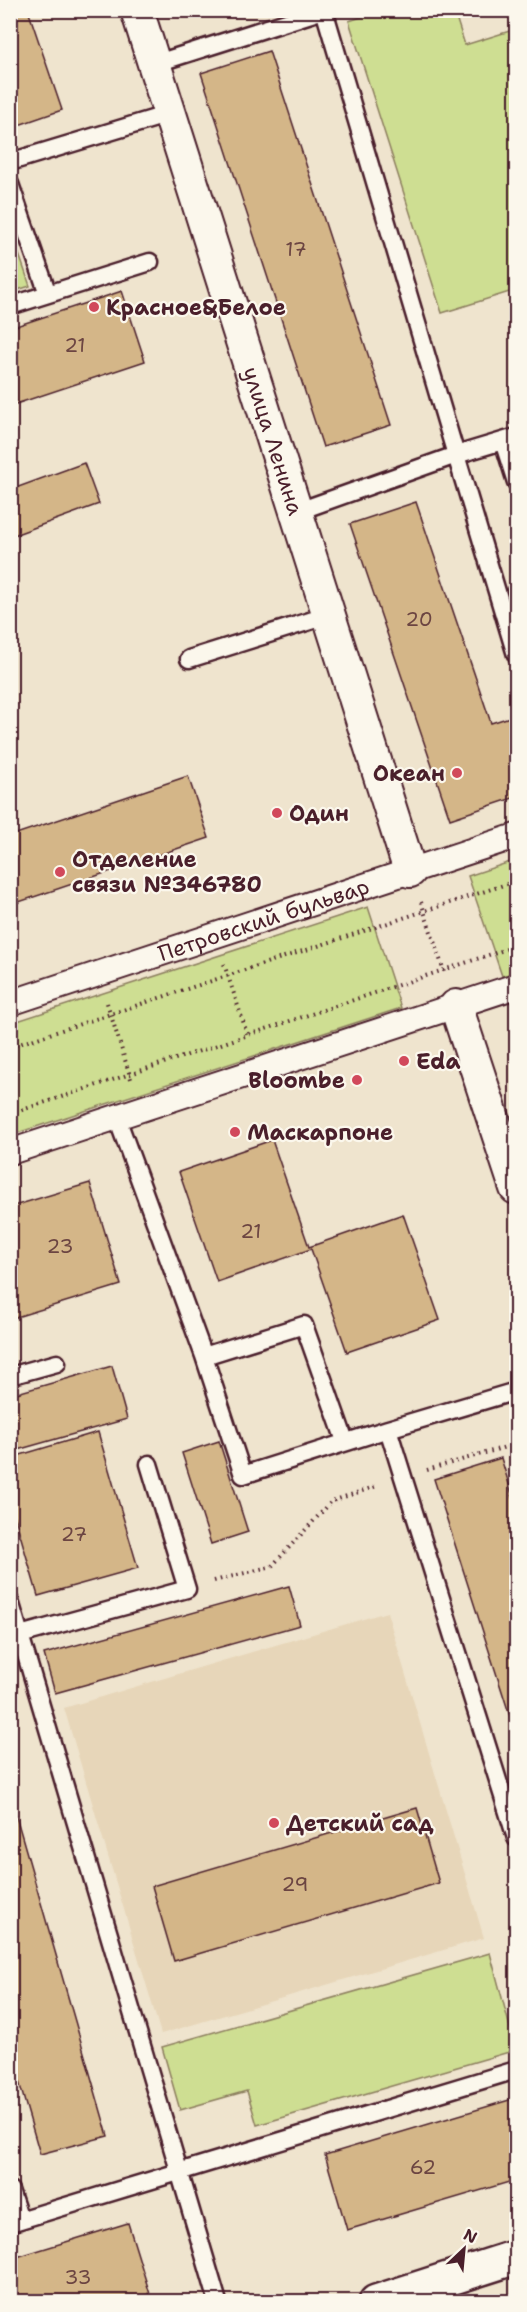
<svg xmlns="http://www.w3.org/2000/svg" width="527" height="2312" font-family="'Shantell Sans',sans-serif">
  <rect width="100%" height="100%" fill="#efe4ce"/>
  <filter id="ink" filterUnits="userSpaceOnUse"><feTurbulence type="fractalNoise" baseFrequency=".0167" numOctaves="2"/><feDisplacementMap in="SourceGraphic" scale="12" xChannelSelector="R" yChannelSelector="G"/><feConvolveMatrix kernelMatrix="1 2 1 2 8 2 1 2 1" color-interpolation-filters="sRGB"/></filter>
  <g filter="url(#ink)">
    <!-- built -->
    <path fill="#e7d6b9" d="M387,1612L484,1938L161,2034L64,1708Z"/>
    <!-- green -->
    <path fill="#cede92" stroke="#8c7e5e" stroke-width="1.5" d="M383,10L454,11L465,45L516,29V290L442,313L349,21Z
      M10,228L30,286L11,292H10Z
      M516,860V972L502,976L468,876Z
      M368,907L401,1008L11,1135V1023Z
      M490,1953L516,2050L257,2125L247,2091L180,2110L162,2047Z"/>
    <!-- building -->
    <path fill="#d4b688" stroke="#4a1f2b" stroke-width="1.5" d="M10,10H28L62,110L10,128Z
      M269,51L391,425L323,447L201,73Z
      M122,291L145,361L10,406V328Z
      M84,463L99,504L14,535L10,525V490Z
      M416,502L491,723L516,715V797L450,819L350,524Z
      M188,776L209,838L10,905V836Z
      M272,1140L309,1247L403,1214L440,1320L347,1352L311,1249L217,1282L179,1172Z
      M90,1183L121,1285L10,1319V1207Z
      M112,1366L127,1419L10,1452V1395Z
      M98,1432L138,1568L38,1596L10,1500V1458Z
      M219,1441L248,1532L211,1544L182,1453Z
      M501,1458L516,1507V1735L434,1479Z
      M289,1586L300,1625L55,1693L44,1654Z
      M10,1795L108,2136L40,2154L10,2051Z
      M417,1808L439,1883L174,1961L152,1886Z
      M516,2098V2180L347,2230L325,2155Z
      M128,2223L150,2294L127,2302H10V2259Z"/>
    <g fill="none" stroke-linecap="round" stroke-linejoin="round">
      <defs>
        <path id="service" d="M154,64L324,10
          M10,162L169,114
          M10,184L48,294
          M10,306L150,262
          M516,437L456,455L516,655
          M503,441L516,482
          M296,512L456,455L324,10
          M189,659L329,615
          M117,1118L204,1356L243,1475L388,1429
          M204,1356L304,1325L345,1441
          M10,1376L57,1363
          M516,1391L388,1429L516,1838
          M10,1601L218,2302
          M20,1635L187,1589L149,1464
          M10,2190L20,2220
          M10,2223L516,2070"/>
        <g id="pedestrian">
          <path id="s1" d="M10,1003L516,836"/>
          <path d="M10,1152L516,986"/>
        </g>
        <g id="minor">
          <path id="s2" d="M137,10L410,871"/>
          <path d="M456,1006L516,1188"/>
        </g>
        <path id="tertiary" d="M376,2302L516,2257"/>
      </defs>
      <!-- service casing -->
      <use href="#service" stroke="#4a1f2b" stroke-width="21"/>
      <!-- pedestrian casing -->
      <use href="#pedestrian" stroke="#4a1f2b" stroke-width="28"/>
      <!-- minor casing -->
      <use href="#minor" stroke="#4a1f2b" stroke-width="36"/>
      <!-- tertiary casing -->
      <use href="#tertiary" stroke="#4a1f2b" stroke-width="38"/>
      <!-- path -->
      <path stroke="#4a1f2b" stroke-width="4" stroke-dasharray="1.5 4.5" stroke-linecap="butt" d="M421,902L444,971
        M224,964L248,1036
        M107,1003L132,1082
        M10,1047L516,881
        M10,1114L516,946
        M427,1470L516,1444
        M214,1581L272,1566L332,1501L377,1486"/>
      <!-- service -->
      <use href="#service" stroke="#fbf7ec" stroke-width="16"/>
      <!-- pedestrian -->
      <use href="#pedestrian" stroke="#fbf7ec" stroke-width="24"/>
      <!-- minor -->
      <use href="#minor" stroke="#fbf7ec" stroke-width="32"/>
      <!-- tertiary -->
      <use href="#tertiary" stroke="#fbf7ec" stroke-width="33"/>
    </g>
  </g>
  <!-- markers -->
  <g fill="#d1495b" stroke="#fbf7ec" stroke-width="2">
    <circle cx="94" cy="307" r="6"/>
    <circle cx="457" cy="773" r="6"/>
    <circle cx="277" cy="813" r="6"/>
    <circle cx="60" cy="872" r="6"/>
    <circle cx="404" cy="1061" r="6"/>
    <circle cx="357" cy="1080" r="6"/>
    <circle cx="235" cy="1132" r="6"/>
    <circle cx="274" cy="1823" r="6"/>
  </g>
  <g text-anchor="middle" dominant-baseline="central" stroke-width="4.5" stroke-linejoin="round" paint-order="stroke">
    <!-- number labels -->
    <g font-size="20" fill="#6c4542">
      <text x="296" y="249">17</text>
      <text x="75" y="345">21</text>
      <text x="419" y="619">20</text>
      <text x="251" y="1231">21</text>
      <text x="60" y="1246">23</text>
      <text x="74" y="1534">27</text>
      <text x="295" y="1884">29</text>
      <text x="423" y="2167">62</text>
      <text x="78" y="2277">33</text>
    </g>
    <!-- poi labels -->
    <g font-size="22" font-weight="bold" fill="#4a1f2b" stroke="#fbf7ec" text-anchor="start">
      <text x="106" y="307">Красное&amp;Белое</text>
      <text x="445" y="773" text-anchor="end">Океан</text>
      <text x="289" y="813">Один</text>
      <text x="72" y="859">Отделение<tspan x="72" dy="25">связи №346780</tspan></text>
      <text x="416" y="1061">Eda</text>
      <text x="345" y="1080" text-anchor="end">Bloombe</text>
      <text x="247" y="1132">Маскарпоне</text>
      <text x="286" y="1823">Детский сад</text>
    </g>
    <!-- street labels -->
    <g font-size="22" fill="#4a1f2b" stroke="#fbf7ec">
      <text stroke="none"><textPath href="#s2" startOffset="452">улица Ленина</textPath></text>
      <text stroke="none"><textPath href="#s1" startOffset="267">Петровский бульвар</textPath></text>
    </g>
  </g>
  <!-- margin -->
  <rect width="527" height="2312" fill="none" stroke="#fbf7ec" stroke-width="36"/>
  <rect x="18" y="18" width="491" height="2276" fill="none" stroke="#4a1f2b" stroke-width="2" filter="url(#ink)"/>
  <!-- north arrow -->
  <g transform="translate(464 2249) rotate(26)" stroke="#fbf7ec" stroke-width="4.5" paint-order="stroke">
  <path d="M0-4.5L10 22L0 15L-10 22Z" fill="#4a1f2b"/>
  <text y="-9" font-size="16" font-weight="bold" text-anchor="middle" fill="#4a1f2b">N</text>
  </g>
</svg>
